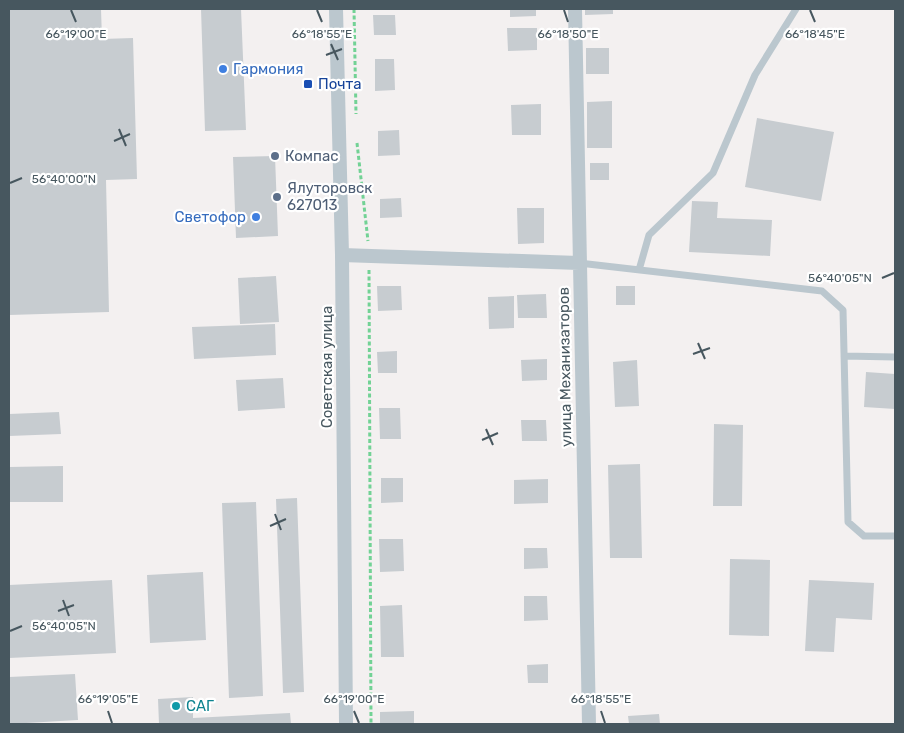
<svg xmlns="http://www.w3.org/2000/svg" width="904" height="733" font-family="Rubik,sans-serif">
  <rect width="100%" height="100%" fill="#f3f0f0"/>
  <!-- building -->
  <path fill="#c7ccd0" d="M9,9H101L102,39L133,38L137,179L106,180L109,312L9,315Z
    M201,9H241L246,130L205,131Z
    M510,9H536V16L510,17Z
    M585,9H613V14L585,15Z
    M373,15H395L396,35H374Z
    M507,28H537V50L508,51Z
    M586,48H609V74H586Z
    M375,59H394L395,90L375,91Z
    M612,101V148H587V102Z
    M541,104V135H512L511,105Z
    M757,118L834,132L821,201L745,187Z
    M399,130L400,155L378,156V131Z
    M275,156L278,236L236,238L233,157Z
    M590,163H609V180H590Z
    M401,198L402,217L380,218V199Z
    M692,201L718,202L717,218L772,220L770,256L689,252Z
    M517,208H544V243L518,244Z
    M276,276L279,322L240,324L238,278Z
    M377,286H401L402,310L378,311Z
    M616,286H635V305H616Z
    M546,294L547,318H518L517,295Z
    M514,296V328L489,329L488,297Z
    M275,324L276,355L194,359L192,327Z
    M397,351V373H378L377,352Z
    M547,359V380L522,381L521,360Z
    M637,360L639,406L615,407L613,362Z
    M866,372L895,374V409L864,407Z
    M283,378L285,408L238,411L236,380Z
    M379,408H400L401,439H380Z
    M59,412L61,434L9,436V414Z
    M521,420H546L547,441H522Z
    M714,424L743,425L742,506H713Z
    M640,464L642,558H610L608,465Z
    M63,466V502H9V467Z
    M381,478H403V502L381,503Z
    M548,479V503L514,504V480Z
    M297,498L304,692L283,693L276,499Z
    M256,502L263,696L229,698L222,503Z
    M379,539H403L404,571L380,572Z
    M524,548H547L548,568L524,569Z
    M730,559L770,560L769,636L729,635Z
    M203,572L206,640L150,643L147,575Z
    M112,580L116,653L9,658V585Z
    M809,580L874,583L872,620L836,618L834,652L805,651Z
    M524,596H547L548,620L524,621Z
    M402,605L404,657H381L380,606Z
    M548,664V683H528L527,665Z
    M75,674L78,720L9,724V677Z
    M193,697V718L290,713L291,724H159L158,699Z
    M414,711V724H380V712Z
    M659,714L660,724H629L628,716Z"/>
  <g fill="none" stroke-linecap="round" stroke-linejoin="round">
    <!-- path -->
    <path stroke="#72d295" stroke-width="3" stroke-dasharray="4 2.5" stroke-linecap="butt" d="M354,9L356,114
      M357,143L368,241
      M369,270L371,724"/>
    <!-- service -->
    <path stroke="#bbc7ce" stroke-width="7" d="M579,263L822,291L843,310L848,522L864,536H895
      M639,270L649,235L713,173L755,75L796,9
      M844,356L895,357"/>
    <!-- minor -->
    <path stroke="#bbc7ce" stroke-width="14" d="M336,9L342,255L346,724
      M575,9L589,724
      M342,255L579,263"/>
  </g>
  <!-- ticks -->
  <path fill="none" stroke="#47575f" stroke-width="2" d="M71,10L76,22M317,10L322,22M564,10L568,22M810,10L815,22M331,44L338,60M326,55L342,49M119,129L126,146M114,141L130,134M10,183L22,178M882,278L894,273M698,343L705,359M693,354L710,348M486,429L493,445M482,440L498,433M275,514L281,530M270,526L286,519M63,600L69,616M58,611L74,605M10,631L22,626M108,711L112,723M354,711L359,723M601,711L605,723"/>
  <!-- markers -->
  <g fill="#3f7fe0" stroke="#fff" stroke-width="2">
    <circle cx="223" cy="69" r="5"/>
    <circle cx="256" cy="217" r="5"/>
  </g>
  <rect fill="#1a4fb4" stroke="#fff" stroke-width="2" x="303" y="79" width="10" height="10" rx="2.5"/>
  <g fill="#5c6f8a" stroke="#fff" stroke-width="2">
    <circle cx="275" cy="156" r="5"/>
    <circle cx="277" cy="197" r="5"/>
  </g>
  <circle fill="#0f9aa8" stroke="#fff" stroke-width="2" cx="176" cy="706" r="5"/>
  <g text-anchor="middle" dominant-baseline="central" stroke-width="4.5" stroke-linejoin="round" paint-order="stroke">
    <!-- shop labels -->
    <g font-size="15" fill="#366cbe" stroke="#fff" text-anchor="start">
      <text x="233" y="69">Гармония</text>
      <text x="246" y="217" text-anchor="end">Светофор</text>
    </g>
    <!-- transit labels -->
    <g font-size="15" fill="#164399" stroke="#fff" text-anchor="start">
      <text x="318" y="84">Почта</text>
    </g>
    <!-- service labels -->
    <g font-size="15" fill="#4e5e75" stroke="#fff" text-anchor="start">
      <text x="285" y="156">Компас</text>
      <text x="287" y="188">Ялуторовск<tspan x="287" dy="17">627013</tspan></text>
    </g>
    <!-- street labels -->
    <g font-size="15" fill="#47575f" stroke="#fff">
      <text transform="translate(327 367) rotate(-90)">Советская улица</text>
      <text transform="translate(565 367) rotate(-91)">улица Механизаторов</text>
    </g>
    <!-- culture labels -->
    <g font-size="15" fill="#0d838f" stroke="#fff" text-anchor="start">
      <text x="186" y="706">САГ</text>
    </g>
  </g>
  <g font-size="12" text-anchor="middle" fill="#47575f" stroke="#fff" stroke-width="4.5" stroke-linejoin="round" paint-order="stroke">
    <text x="76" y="38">66°19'00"E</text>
    <text x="322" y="38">66°18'55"E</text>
    <text x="568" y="38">66°18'50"E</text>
    <text x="815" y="38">66°18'45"E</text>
    <text x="64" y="183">56°40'00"N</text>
    <text x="840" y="282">56°40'05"N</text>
    <text x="64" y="630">56°40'05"N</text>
    <text x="108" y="703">66°19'05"E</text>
    <text x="354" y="703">66°19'00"E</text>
    <text x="601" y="703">66°18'55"E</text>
  </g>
  <!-- border -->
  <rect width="904" height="733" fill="none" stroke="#47575f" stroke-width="20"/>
</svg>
